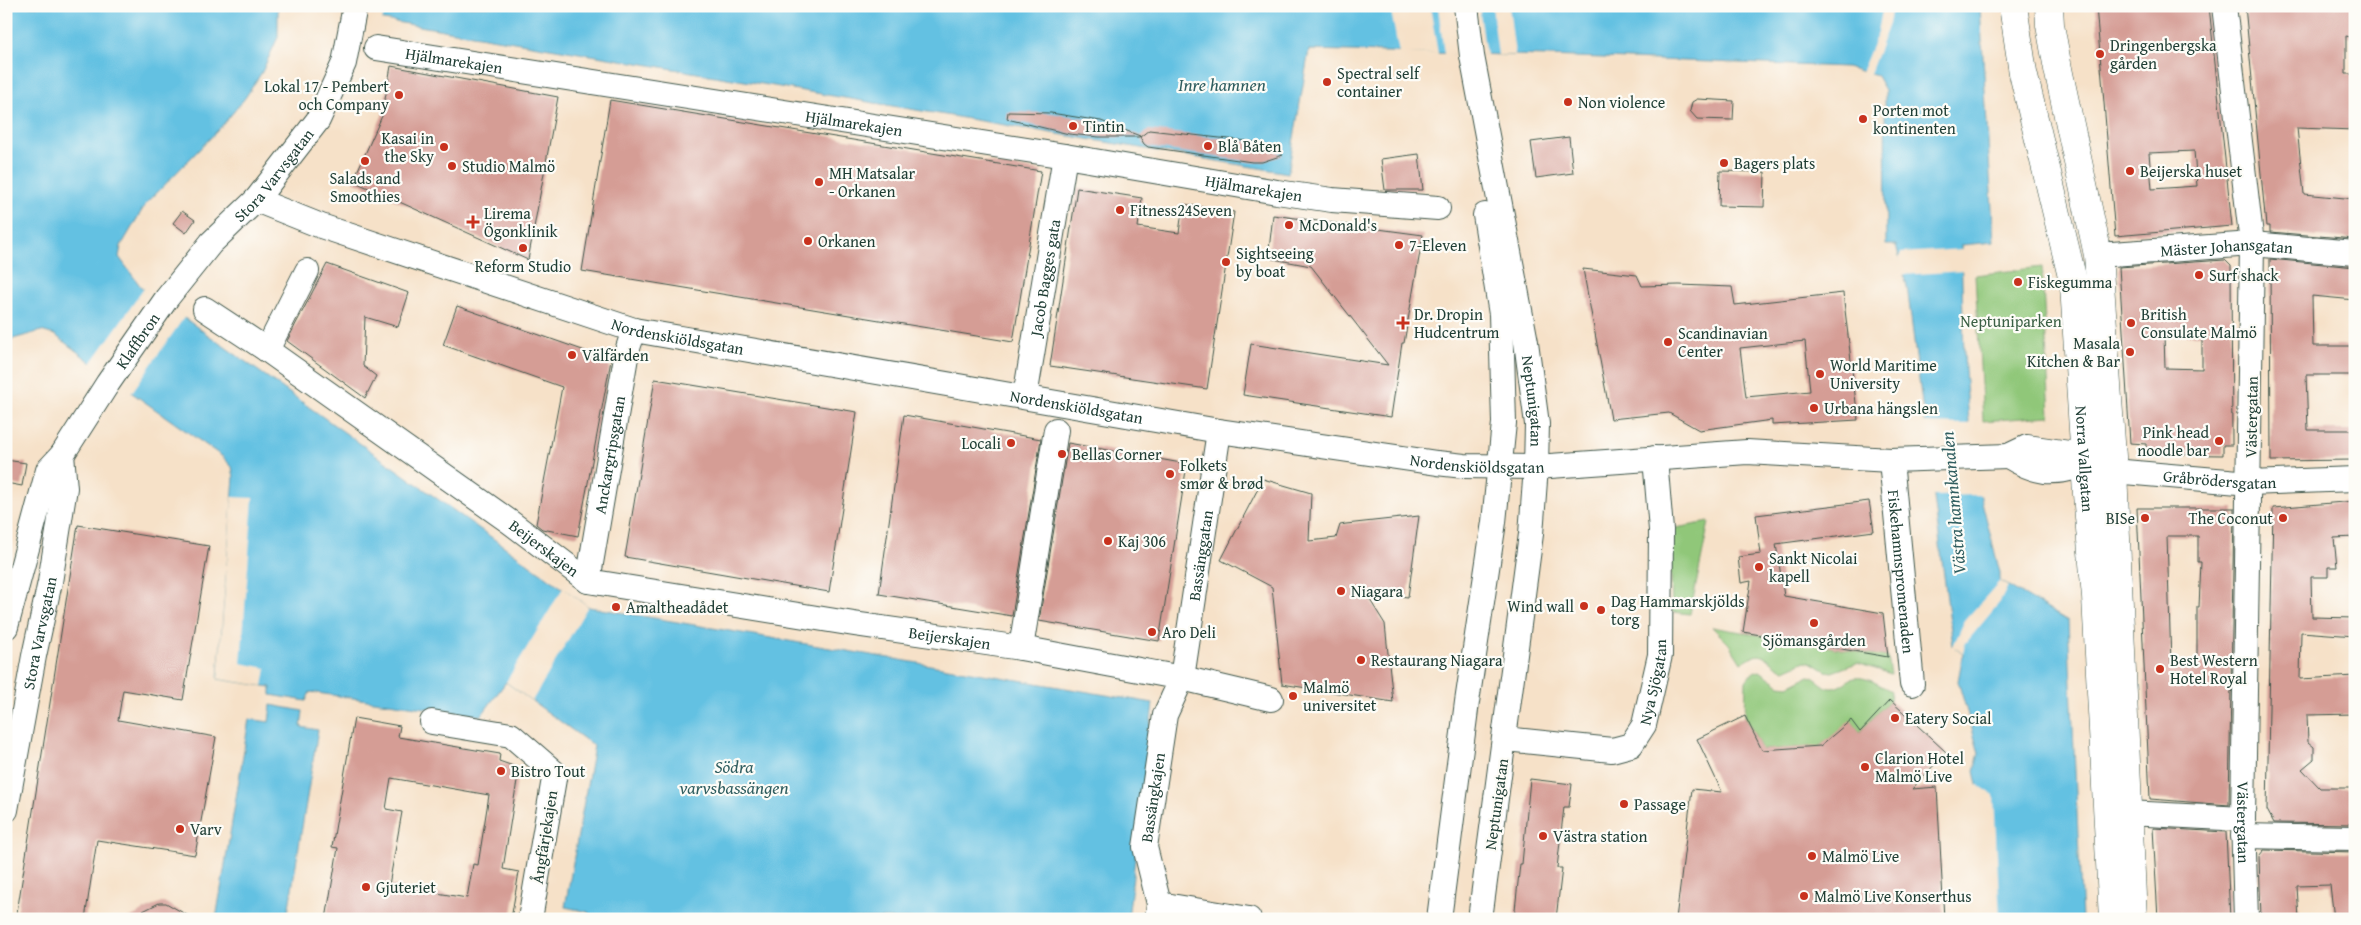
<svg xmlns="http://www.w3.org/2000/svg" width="2361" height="925" font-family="'Gentium Book Plus',serif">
  <rect width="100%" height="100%" fill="#fdfcf7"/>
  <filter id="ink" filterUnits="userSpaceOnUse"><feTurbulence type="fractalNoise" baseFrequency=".02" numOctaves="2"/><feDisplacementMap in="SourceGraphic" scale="10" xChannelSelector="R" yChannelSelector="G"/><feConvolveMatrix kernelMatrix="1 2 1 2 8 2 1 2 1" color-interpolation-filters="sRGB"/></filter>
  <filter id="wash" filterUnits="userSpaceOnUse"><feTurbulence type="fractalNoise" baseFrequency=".0096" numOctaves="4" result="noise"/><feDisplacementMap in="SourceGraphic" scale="20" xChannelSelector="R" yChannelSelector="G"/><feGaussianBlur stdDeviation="1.12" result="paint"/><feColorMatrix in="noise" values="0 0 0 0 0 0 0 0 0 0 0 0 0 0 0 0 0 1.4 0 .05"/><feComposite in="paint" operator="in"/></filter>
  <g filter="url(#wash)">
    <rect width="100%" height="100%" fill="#f6e1c8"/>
    <!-- green -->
    <path fill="#90c779" stroke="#588256" d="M2042,267L2050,416L1983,421L1975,275Z
      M1709,522L1690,614L1672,612L1670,529Z
      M1712,627L1888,657L1891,674L1857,663L1832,672L1826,671L1811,662L1805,661L1785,670C1765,661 1766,646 1741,663L1729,644Z
      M1760,671L1780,685L1789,686L1809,676C1819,678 1823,689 1833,688C1840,687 1845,682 1851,679C1864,674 1879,685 1891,691L1890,700L1860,732L1851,721L1810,754V747L1762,750L1745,716L1746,681L1752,673Z"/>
    <!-- water -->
    <path fill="#64c1e2" stroke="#427f8b" d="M6,6H278V37L262,72L245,98L221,127L145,205L121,246L119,257L141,287L589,607L1153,703L1128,919H594L588,912L565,907L594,746L506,682L481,716L310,692L306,701L271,695V687L218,679L234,477L232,467L223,457L132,393L55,335L41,331L6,341Z
      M324,6H1980L1994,242L1961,245L1964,356L1972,462L2000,573V581L2068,621L2082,919H1989L1980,798L1974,771L1979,753L1958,681L1963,654L1953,646L1907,286L1896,245H1886L1885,90L1877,76L1847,67L1548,56L1309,50L1288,173L325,10Z
      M271,705L303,711L301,727L318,730L287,919H216L249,719L269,722Z"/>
    <!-- pier -->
    <path fill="#f6e1c8" d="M330,6H385L382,22L329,13Z
      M1390,6H1430L1438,54L1399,53Z
      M1438,6H1479L1486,55L1444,54Z
      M1492,6H1509L1515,55H1498Z
      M1883,6H1892L1889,24L1869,76L1861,73L1878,32Z
      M1963,249L1964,271L1903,275L1900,269L1899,259L1901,253Z
      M145,287L185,316L130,395L90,365Z
      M1922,423L1972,424L1975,461L1984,495L1932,496Z
      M232,497L253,498L241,663L266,668L263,686L218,679Z
      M2000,581L2008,586L2000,602L1965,644L1963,654L1953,646L1965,620Z
      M563,588L588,606L532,701L506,682Z
      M1978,785L1994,795L2000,919H1987L1975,786Z"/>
    <g id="blocks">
      <!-- building -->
      <path fill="#d59d95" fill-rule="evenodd" d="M2096,6H2209L2232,226L2115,236ZM2194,151L2197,186L2152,189L2149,153Z
        M2245,6H2355V38L2346,36V74H2355V130L2297,128L2304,194L2355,199V239L2270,232V226H2266Z
        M391,66L558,97L528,260L353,181L382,116Z
        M1697,99L1734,101L1733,120L1697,119L1690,111L1692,102Z
        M610,100L1041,171L1013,342L582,271Z
        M1008,112L1051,113L1088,119L1101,121L1140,136L1139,137H1099L1069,134L1007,119Z
        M1149,130L1255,142L1264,144L1283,155L1262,162H1252L1148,147L1144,144L1140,137Z
        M1569,137L1573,173L1536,178L1531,142Z
        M1419,154L1423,190H1385L1381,159Z
        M1720,171L1765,172L1764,207L1719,206Z
        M1077,188L1142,198L1138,227L1179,233L1183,204L1234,212L1207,389L1050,366Z
        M182,211L195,220L186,233L173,223Z
        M1273,215L1423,235L1404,343H1402L1391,417L1243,395L1251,344L1388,365L1311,266L1268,258Z
        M2270,259L2355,267V300L2312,296L2313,346H2355V375H2306L2308,430H2355V460L2271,461Z
        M2225,260L2231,266L2232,445H2223V455L2146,454V444L2130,443L2119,267ZM2164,335H2202V369L2165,368Z
        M327,264L409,293L398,327L365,317L363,366L376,376L365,398L287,341Z
        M1583,269L1637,275L1642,286L1679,285L1732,287L1735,305L1843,293L1858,420L1772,425V420L1699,430L1669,413L1611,419ZM1805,341L1810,391L1746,397L1740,348Z
        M457,306L611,360L578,536L542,529L536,524L562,387L443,345Z
        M655,379L857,412L829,592L625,557Z
        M904,415L1041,439L1012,616L879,594Z
        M1068,443L1187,464L1159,641L1039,621Z
        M6,460L26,463L22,486L6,483Z
        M1263,479L1311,493L1309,541L1336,538L1340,525L1346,524L1419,516L1408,597L1365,592L1385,624L1393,702L1282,684L1272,587L1221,560Z
        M1869,501L1874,531L1776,544L1784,596L1883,613L1888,657L1743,632L1751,581L1741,583L1738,557L1761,554L1756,515Z
        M2355,501V537L2334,538L2337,567H2328V577H2311L2312,617L2355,618V636L2301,632L2300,679L2355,676V714L2307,715L2308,742L2314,747V759L2302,769L2320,788H2355V824L2274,823L2267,810L2273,508Z
        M2137,508H2234L2229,805L2150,799ZM2167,536H2198V562H2201L2199,607H2197V663L2171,664Z
        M78,525L209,546L183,700L123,690L118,720L216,737L195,855L97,840L85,919H16Z
        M1890,700L1946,752L1912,789L1937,787L1944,919H1676L1692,789L1722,792L1697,739L1745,716L1762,750L1820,746L1851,720L1860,732Z
        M354,718L400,726L398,737L500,754L499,761L519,768L503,869L519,872L511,919H326L338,848L332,847ZM391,778L489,795L478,865L473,864L467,898L389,885L402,812L386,809Z
        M1530,779L1572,784L1569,807H1564L1557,868H1562L1556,919H1514L1520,864H1522Z
        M2153,828L2226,832L2230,919H2158Z
        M2264,850L2355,852V919H2334L2330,885L2297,886L2299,919H2261L2259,856Z
        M159,903H166L194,919H127Z"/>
    </g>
  </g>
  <g filter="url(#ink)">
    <use href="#blocks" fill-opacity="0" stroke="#3f564a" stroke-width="1"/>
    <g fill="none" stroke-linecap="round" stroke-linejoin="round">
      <defs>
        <g id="minor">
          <path id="s1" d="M1466,6L1472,56L1526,342L1537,424L1536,467L1531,534L1480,919"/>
          <path id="s2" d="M2224,6L2252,244L2243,819L2246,919"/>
          <path id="s3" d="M376,48L1065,156L1277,192L1332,200L1438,208"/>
          <path id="s4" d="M256,200L321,226L634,330L1219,431L1437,463L1464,466L1536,467L1747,452L1891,460L2008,456L2027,447L2069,453L2085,465L2113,471L2250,483L2355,479"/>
          <path id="s5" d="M2098,255L2252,244L2355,253"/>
          <path id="s6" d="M205,309L267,350L510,522L588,581L854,624L1021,648L1182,678L1271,699"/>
          <path d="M267,350L307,271"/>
          <path id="s7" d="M1025,397L1065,156"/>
          <path d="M2008,456C2037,474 2052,475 2085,465"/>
          <path id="s8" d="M1891,460L1912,684"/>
          <path id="s9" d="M588,581L627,351L634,330"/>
          <path id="s10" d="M6,627L48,470L62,455L108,383L167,298L211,243L256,200L318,120L344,63L355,6"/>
          <path d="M1021,648L1056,430"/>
          <path d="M432,722L511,735L555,773L530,919"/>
          <path id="s11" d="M1505,739L1612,750L1631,745L1644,725L1660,655L1661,530L1655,458"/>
          <path id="s12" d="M6,810L34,656L50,582L65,488L62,455"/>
          <path d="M2128,813L2243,819"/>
          <path d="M2243,836L2355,838"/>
          <path d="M1159,904L1249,919"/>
          <path id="s13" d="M1157,919L1159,904L1145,847L1165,715L1182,678L1219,431"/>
          <path d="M1439,919L1467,702L1494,522L1504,423L1501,314L1485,215"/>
        </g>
        <g id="major">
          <path id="s14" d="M2013,6L2023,73L2074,285L2087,494L2096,597L2113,919"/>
          <path d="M2049,6L2050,25L2058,69L2098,255L2113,471L2133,919"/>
        </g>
      </defs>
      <!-- minor casing -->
      <use href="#minor" stroke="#3f564a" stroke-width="26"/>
      <!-- major casing -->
      <use href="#major" stroke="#3f564a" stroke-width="29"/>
      <!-- minor -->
      <use href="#minor" stroke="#fff" stroke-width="24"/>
      <!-- major -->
      <use href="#major" stroke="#fff" stroke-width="28"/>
    </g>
  </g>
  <!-- markers -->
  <g fill="#c8321e" stroke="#fdfcf7" stroke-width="2">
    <circle cx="2100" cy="54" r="5"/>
    <circle cx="1327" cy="82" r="5"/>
    <circle cx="399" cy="95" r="5"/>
    <circle cx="1568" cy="102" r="5"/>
    <circle cx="1863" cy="119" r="5"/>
    <circle cx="1073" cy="126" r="5"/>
    <circle cx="1208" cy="146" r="5"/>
    <circle cx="444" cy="147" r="5"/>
    <circle cx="365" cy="161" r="5"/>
    <circle cx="1724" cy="163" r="5"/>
    <circle cx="452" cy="166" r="5"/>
    <circle cx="2130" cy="171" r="5"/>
    <circle cx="819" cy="182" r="5"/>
    <circle cx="1120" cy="210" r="5"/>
    <path d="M470.5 214.5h5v5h5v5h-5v5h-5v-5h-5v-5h5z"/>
    <circle cx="1289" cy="225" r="5"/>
    <circle cx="808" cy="241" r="5"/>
    <circle cx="1399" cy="245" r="5"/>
    <circle cx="523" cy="248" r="5"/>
    <circle cx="1226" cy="262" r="5"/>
    <circle cx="2199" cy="275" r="5"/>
    <circle cx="2018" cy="282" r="5"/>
    <path d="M1400.5 315.5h5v5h5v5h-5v5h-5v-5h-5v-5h5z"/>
    <circle cx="2131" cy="323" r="5"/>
    <circle cx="1668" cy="342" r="5"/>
    <circle cx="2130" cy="352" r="5"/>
    <circle cx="572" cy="355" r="5"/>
    <circle cx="1820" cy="374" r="5"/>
    <circle cx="1814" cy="408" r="5"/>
    <circle cx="2219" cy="441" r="5"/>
    <circle cx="1011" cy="443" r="5"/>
    <circle cx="1062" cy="454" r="5"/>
    <circle cx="1170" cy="474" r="5"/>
    <circle cx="2145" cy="518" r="5"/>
    <circle cx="2283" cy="518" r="5"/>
    <circle cx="1108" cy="541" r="5"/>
    <circle cx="1759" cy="567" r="5"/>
    <circle cx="1341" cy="591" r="5"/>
    <circle cx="1584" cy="606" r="5"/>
    <circle cx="616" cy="607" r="5"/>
    <circle cx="1601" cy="610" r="5"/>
    <circle cx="1814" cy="623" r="5"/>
    <circle cx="1152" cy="632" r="5"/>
    <circle cx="1361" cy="660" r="5"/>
    <circle cx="2160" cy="669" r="5"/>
    <circle cx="1293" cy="696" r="5"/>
    <circle cx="1895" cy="718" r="5"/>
    <circle cx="1865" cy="767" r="5"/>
    <circle cx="501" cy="771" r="5"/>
    <circle cx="1624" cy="804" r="5"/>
    <circle cx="180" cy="829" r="5"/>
    <circle cx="1543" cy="836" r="5"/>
    <circle cx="1812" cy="856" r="5"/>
    <circle cx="366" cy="887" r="5"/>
    <circle cx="1804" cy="896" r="5"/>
  </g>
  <g text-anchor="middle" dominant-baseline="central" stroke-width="4.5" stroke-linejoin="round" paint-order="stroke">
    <!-- poi labels -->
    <g font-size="16" fill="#1f3d34" stroke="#fdfcf7" text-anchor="start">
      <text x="2110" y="45">Dringenbergska<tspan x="2110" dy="18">gården</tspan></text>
      <text x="1337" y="73">Spectral self<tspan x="1337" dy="18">container</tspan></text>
      <text x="389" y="86" text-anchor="end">Lokal 17 - Pembert<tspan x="389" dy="18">och Company</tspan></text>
      <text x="1578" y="102">Non violence</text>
      <text x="1873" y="110">Porten mot<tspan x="1873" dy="18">kontinenten</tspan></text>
      <text x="1083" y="126">Tintin</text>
      <text x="434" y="138" text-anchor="end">Kasai in<tspan x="434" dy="18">the Sky</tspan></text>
      <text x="1218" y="146">Blå Båten</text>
      <text x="1734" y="163">Bagers plats</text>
      <text x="462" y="166">Studio Malmö</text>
      <text x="2140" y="171">Beijerska huset</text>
      <text x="829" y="173">MH Matsalar<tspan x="829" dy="18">- Orkanen</tspan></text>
      <text x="365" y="178" text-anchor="middle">Salads and<tspan x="365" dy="18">Smoothies</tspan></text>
      <text x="1130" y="210">Fitness24Seven</text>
      <text x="484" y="213">Lirema<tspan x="484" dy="18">Ögonklinik</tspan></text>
      <text x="1299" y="225">McDonald's</text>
      <text x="818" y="241">Orkanen</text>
      <text x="1409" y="245">7-Eleven</text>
      <text x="1236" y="253">Sightseeing<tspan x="1236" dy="18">by boat</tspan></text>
      <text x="523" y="266" text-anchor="middle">Reform Studio</text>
      <text x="2209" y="275">Surf shack</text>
      <text x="2028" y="282">Fiskegumma</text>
      <text x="1414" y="314">Dr. Dropin<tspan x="1414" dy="18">Hudcentrum</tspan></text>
      <text x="2141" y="314">British<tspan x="2141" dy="18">Consulate Malmö</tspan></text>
      <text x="1678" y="333">Scandinavian<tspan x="1678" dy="18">Center</tspan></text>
      <text x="2120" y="343" text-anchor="end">Masala<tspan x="2120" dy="18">Kitchen &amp; Bar</tspan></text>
      <text x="582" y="355">Välfärden</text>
      <text x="1830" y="365">World Maritime<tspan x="1830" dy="18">University</tspan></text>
      <text x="1824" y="408">Urbana hängslen</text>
      <text x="2209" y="432" text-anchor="end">Pink head<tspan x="2209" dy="18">noodle bar</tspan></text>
      <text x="1001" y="443" text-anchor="end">Locali</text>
      <text x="1072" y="454">Bellas Corner</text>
      <text x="1180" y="465">Folkets<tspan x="1180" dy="18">smør &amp; brød</tspan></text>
      <text x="2135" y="518" text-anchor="end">BISe</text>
      <text x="2273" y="518" text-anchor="end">The Coconut</text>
      <text x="1118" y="541">Kaj 306</text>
      <text x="1769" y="558">Sankt Nicolai<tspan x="1769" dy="18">kapell</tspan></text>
      <text x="1351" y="591">Niagara</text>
      <text x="1611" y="601">Dag Hammarskjölds<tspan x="1611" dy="18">torg</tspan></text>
      <text x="1574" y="606" text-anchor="end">Wind wall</text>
      <text x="626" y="607">Amaltheadådet</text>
      <text x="1162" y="632">Aro Deli</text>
      <text x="1814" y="640" text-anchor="middle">Sjömansgården</text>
      <text x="1371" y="660">Restaurang Niagara</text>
      <text x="2170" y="660">Best Western<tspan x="2170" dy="18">Hotel Royal</tspan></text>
      <text x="1303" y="687">Malmö<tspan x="1303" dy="18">universitet</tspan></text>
      <text x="1905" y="718">Eatery Social</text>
      <text x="1875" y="758">Clarion Hotel<tspan x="1875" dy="18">Malmö Live</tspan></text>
      <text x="511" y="771">Bistro Tout</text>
      <text x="1634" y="804">Passage</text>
      <text x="190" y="829">Varv</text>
      <text x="1553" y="836">Västra station</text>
      <text x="1822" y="856">Malmö Live</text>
      <text x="376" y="887">Gjuteriet</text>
      <text x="1814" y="896">Malmö Live Konserthus</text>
    </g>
    <!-- street labels -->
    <g font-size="16" fill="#1f3d34" stroke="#fdfcf7">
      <text stroke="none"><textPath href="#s3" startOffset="79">Hjälmarekajen</textPath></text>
      <text stroke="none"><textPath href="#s3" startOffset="484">Hjälmarekajen</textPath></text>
      <text stroke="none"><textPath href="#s10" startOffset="535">Stora Varvsgatan</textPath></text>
      <text stroke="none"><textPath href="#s3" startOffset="889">Hjälmarekajen</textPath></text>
      <text stroke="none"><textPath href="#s5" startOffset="129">Mäster Johansgatan</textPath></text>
      <text stroke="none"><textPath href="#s7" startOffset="121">Jacob Bagges gata</textPath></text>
      <text stroke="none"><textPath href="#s4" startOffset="444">Nordenskiöldsgatan</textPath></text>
      <text stroke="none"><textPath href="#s10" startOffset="320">Klaffbron</textPath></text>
      <text stroke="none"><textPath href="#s1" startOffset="401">Neptunigatan</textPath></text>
      <text stroke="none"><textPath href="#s4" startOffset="849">Nordenskiöldsgatan</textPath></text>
      <text transform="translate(2251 417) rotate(-89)">Västergatan</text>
      <text stroke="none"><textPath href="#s9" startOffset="128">Anckargripsgatan</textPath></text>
      <text stroke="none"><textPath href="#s14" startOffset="460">Norra Vallgatan</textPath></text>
      <text stroke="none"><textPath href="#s4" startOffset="1254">Nordenskiöldsgatan</textPath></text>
      <text stroke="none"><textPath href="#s4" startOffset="2005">Gråbrödersgatan</textPath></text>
      <text stroke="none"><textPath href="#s6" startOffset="415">Beijerskajen</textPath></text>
      <text stroke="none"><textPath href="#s13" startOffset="372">Bassänggatan</textPath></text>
      <text stroke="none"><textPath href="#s8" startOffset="112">Fiskehamnspromenaden</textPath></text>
      <text stroke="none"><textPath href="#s12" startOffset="180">Stora Varvsgatan</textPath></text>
      <text stroke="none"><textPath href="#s6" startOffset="836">Beijerskajen</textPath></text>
      <text stroke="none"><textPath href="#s11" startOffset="195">Nya Sjögatan</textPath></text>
      <text stroke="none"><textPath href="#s13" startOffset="124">Bassängkajen</textPath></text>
      <text transform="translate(1496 804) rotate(-82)">Neptunigatan</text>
      <text stroke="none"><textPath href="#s2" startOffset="818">Västergatan</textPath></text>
      <text transform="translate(544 837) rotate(-81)">Ångfärjekajen</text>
    </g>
    <!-- park labels -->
    <g font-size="16" fill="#3b6045" stroke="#fdfcf7">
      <text x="2011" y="321">Neptuniparken</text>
    </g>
    <!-- water labels -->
    <g font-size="18" font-style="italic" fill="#305e60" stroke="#fdfcf7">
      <text x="1222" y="84">Inre hamnen</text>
      <text transform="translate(1953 503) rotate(-95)">Västra hamnkanalen</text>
      <text x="734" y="766">Södra<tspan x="734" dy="21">varvsbassängen</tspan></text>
    </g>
  </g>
  <!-- margin -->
  <rect width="2361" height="925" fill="none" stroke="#fdfcf7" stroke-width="25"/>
</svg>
